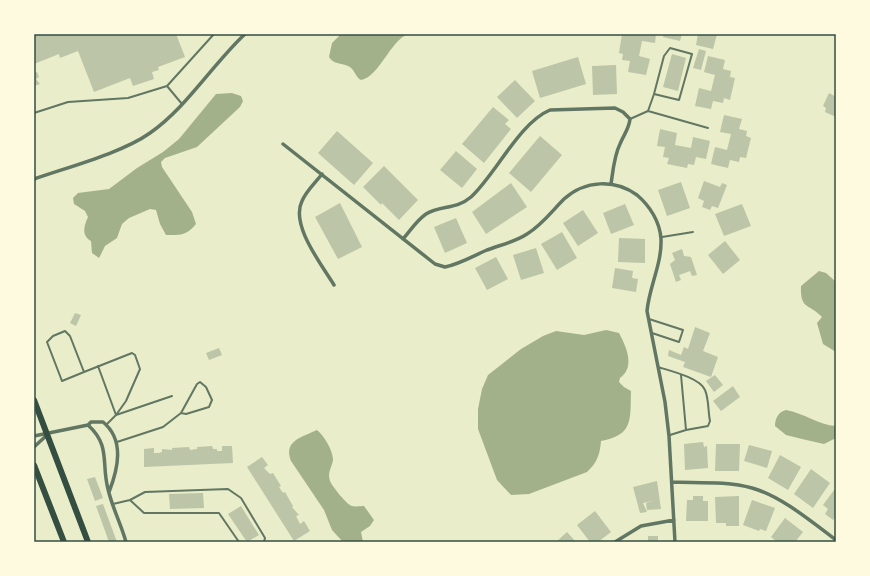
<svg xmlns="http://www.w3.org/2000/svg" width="870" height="576" font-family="Cabin,sans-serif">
  <rect width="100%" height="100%" fill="#e9edc9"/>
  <!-- water -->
  <path fill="#a3b18a" d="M341,34H408C390,41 379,77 361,80C355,77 355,69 348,66C341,63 333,64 329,57L332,43Z
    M232,93L241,96L243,101L240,107L197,147L165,158L161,162L162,167L192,212L196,224C186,236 181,235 166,235L160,224L156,210L150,209L129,218L122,224L117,238L105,246L99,258L92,253L91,241C81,235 84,226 88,217L85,211L74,204L73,198L78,193L109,189L137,168L163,152L179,139L216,94Z
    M819,271L826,273L836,282V352L823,344L817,323L822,317C809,303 800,310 801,286Z
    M606,330L619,333C627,348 635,367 620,378L619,382L624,387L631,391C630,419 634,435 601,441C600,454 597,463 587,472L529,494L511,495L497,480L478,429V409L482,389L488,375L521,349L543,336L556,331L584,335Z
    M786,410C804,413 818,425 836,426V438L824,444L802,439L786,435L775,426C775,419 778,412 786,410Z
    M317,430C324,436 333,450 333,460C332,467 327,473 330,481C332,486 346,504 352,506C355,507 361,506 364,506L374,520L370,526L361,532L363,542H343L332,530L324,510L291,461C283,441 302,437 317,430Z"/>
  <!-- building -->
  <path fill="#bcc5a7" d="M40,34H176L185,57L158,67L159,70L152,72L154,79L133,86L130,78L94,92L78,51L60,58L59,54L34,64V36Z
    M622,34H656L655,43L642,41L639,56L650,59L646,75L628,72L630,61L622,60L623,54L619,53Z
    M664,34H682L680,41L663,37Z
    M698,34H717L713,49L696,45Z
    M699,49L706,51L701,70L693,68Z
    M672,54L686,58L678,91L663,87Z
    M708,56L725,60L723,69L731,71L730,77L735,78L730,100L724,98L723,103L713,101L711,109L695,106L699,88L711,91L715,75L704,72Z
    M578,57L586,84L540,98L532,71Z
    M616,65L617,94L593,95L592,66Z
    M37,72L39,77L36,79L40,84L34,86V73Z
    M515,80L535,101L517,118L497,97Z
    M829,93L836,97V117L825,112L826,108L823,106Z
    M493,107L509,120L505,124L511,129L484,163L462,144Z
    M724,115L742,119L739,129L747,131L746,136L751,138L746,158L740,157L739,162L730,160L728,168L711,164L715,147L727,150L731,134L720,132Z
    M660,129L677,133L675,145L691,148L693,137L710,141L706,159L696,157L694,165L688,164L687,168L667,164L669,158L663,157L665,147L657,146Z
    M337,131L373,163L354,185L318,153Z
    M540,136L562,155L531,192L509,173Z
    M456,151L477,169L462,188L440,170Z
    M384,166L418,200L399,220L382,203L381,205L363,187Z
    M704,181L720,187L722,183L727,185L718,208L712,206L710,210L702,207L704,201L698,198Z
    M681,182L690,208L667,216L658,190Z
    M511,183L527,207L486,234L472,212Z
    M340,203L362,247L338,259L315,217Z
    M625,204L634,225L611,234L603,213Z
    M742,204L751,226L724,236L715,214Z
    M583,210L598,233L578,246L563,223Z
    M456,218L467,243L445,253L434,227Z
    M562,232L577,258L557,270L541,244Z
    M619,238L645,239V263L618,262Z
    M725,241L740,260L723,274L708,255Z
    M536,248L544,273L521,280L513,255Z
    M682,249L684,256L691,257L697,275L692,276L690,271L685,273L677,251Z
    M677,251L685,273L679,275L681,280L676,282L670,264L675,260L672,253Z
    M496,257L508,279L487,290L475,268Z
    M615,268L633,271L632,278L638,279L636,292L612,288Z
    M75,313L81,315L76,326L70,323Z
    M695,327L710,333L703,351L718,357L711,377L683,367L685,362L668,356L669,350L681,355L684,347L688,349Z
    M219,348L222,355L209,360L206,353Z
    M715,375L723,385L714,392L706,381Z
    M733,386L740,397L721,411L713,401Z
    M703,442L704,447L707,446L708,468L685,470L684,444Z
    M716,444H740L739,471H715Z
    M749,445L772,451L767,468L744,461Z
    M212,446L213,449H217V451H222V446H232L233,463L144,467V449L154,448V453H159L162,452V449L172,450V448L189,447L190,450L197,449V447Z
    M780,455L801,467L788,490L768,478Z
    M262,457L268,465L264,468L270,474L273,473L281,486L279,487L283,493L285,492L293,506L292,507L299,515L296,516L300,524L304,521L310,531L294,541L247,467Z
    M811,469L830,483L813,508L794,494Z
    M95,477L103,498L95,501L87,479Z
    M657,481L661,509L647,510L646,503L652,501L643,503L647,512L640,513L633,487Z
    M834,490L836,491V516L833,520L825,514L828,509L823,505Z
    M203,493L204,508L170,509L169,494Z
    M693,496H703V501H708V521H686L687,500H693Z
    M739,496V526H726V523H716L715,497Z
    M752,500L775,508L766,531L760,529L759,531L743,525Z
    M103,504L117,542H109L96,506Z
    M241,506L259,535L247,542L228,514Z
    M595,511L611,532L598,542H590L577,525Z
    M785,518L803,532L795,542H775L776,541L771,537Z
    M567,532L576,542H556Z
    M648,536H658V541L661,542H648Z"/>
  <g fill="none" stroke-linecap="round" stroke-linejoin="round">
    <!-- service -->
    <path stroke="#617663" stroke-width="2" d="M167,86L182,104
      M648,111L654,94L679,100L692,54L670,48L664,56L654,94
      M34,113L68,102L128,98L167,86L214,34
      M630,119L648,111L708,128
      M662,237L693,232
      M649,319L683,330L679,342L652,333
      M98,366L116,415
      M658,367C671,371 700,378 705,390C709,399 708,412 710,421L708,426L686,430L681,375
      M84,372L62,381L47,342L53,336L65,331L70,336L84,372L132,353L135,355L140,369L126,401L116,415
      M106,425L116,415L172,396
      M670,435L686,430
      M117,442L163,427L181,413L186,414L209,407L212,400L206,387L200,382L197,384L181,413
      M130,500L144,513H219L239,542
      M113,504L130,500L145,492L228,489L241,498L265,538L264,542"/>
    <!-- minor -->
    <path stroke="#617663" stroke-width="3.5" d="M283,144L435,264L445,267C460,264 473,256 487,250C500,245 515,242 527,234C542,225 552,211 564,199C585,180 615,179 637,195C650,206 660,222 661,239C662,264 649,287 647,311L665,402L669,436L675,542
      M322,174C316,182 306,191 302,201C290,225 322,265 334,285
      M34,179C68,167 122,153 150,133C187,107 212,65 245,34
      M403,239C410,231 417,220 426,214C440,205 456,210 471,197C496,174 519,123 550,110L615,108L623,112L630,119C629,129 624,134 620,144C614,156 613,171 611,184
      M88,425C111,446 101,463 108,489C112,507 121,524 126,542
      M34,436L88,425L91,422H103C125,440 118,469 109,492
      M34,447L47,435
      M672,482C698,483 727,481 752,488C781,496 812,522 836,540
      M615,542L641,526L674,520"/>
    <!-- primary -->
    <path stroke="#344e41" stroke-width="6" d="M34,400L88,542
      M34,465L64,542"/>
  </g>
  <!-- border -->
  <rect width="870" height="576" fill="none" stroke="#fefae0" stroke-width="70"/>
  <rect x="35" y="35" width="800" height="506" fill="none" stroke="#344e41" stroke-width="1.5"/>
</svg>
